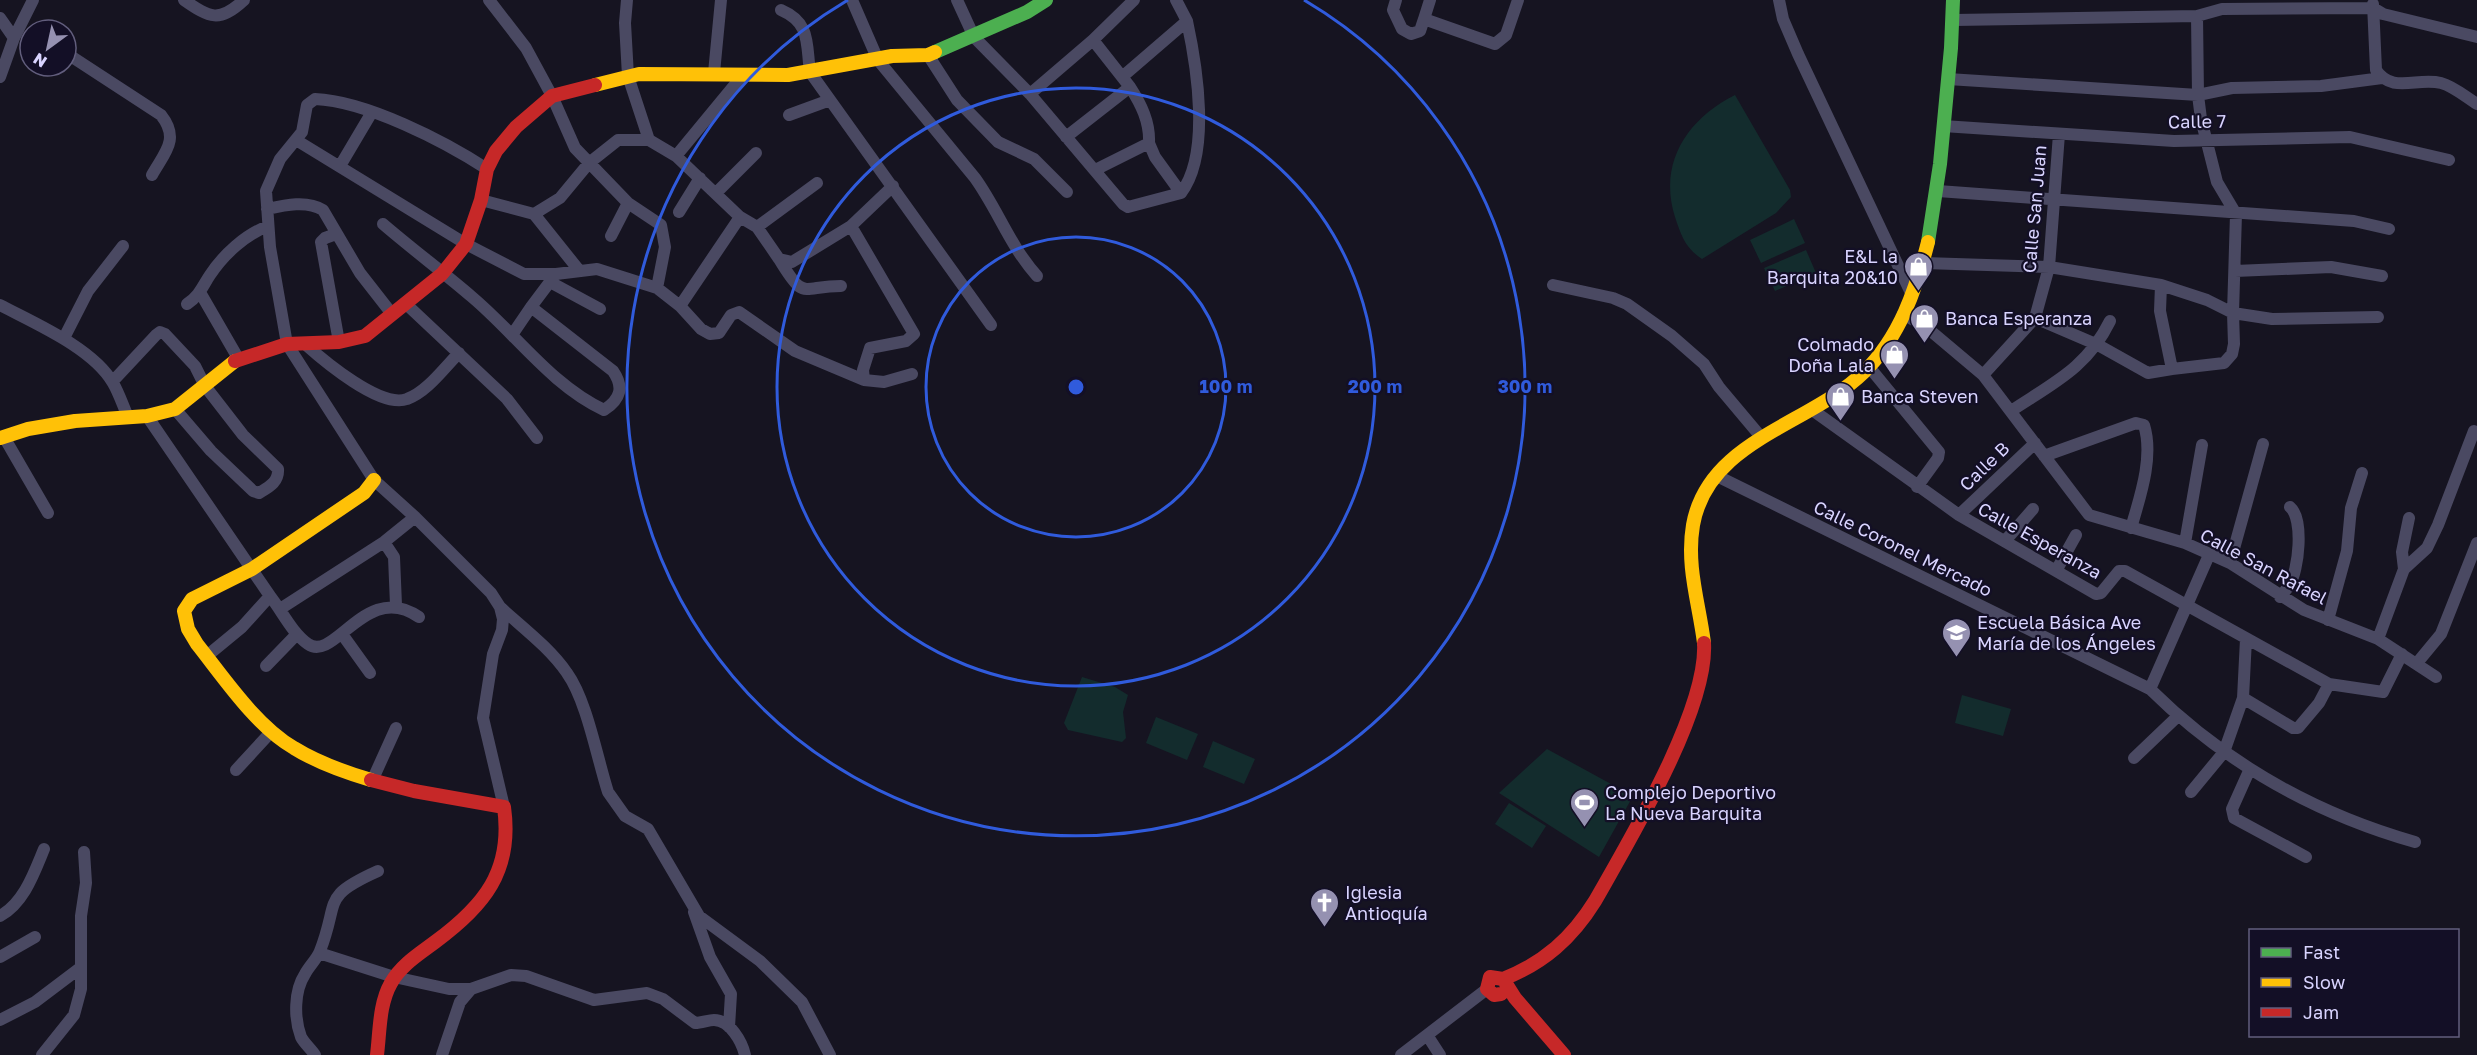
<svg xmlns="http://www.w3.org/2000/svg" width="2477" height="1055" font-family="'Golos Text',sans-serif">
  <rect width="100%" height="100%" fill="#161421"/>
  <!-- green -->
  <path fill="#132c2d" d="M1735,95L1790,190L1791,197L1776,213L1702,259C1685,248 1681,235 1675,217C1658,163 1687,119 1735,95Z
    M1794,219L1805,243L1761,263L1750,240Z
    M1806,250L1816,273L1775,291L1764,268Z
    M1082,677L1115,687L1128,695L1123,712L1126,738L1122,742L1068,730L1064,723Z
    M1962,695L2011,709L2003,736L1955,723Z
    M1156,717L1198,734L1187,760L1146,743Z
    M1213,741L1255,759L1244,784L1203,767Z
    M1547,749L1633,796L1599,857L1499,793Z
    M1509,803L1546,826L1532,848L1495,824Z"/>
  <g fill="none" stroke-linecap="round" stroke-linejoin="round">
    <!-- street -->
    <path stroke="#4a4962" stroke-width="12" d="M184,0C210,18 219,23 244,0
      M489,0L526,48L552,96L575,148L628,203L661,225L665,247L657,288
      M627,0L625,23L628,76L649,140L676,156L740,217L757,227L779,259L792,262L851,226L893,186
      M852,0L878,60L975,178C998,210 1010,246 1037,276
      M957,0L974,37L1030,94L1123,204L1128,207L1181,193C1211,154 1197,67 1187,21
      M1396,0L1393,10L1402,29L1411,34L1420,31L1424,19
      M1430,0L1424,19L1495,44L1506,35L1518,0
      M1779,0L1783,19L1798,54L1911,293
      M2373,4L2376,70C2392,94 2417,77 2441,83C2453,86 2466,97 2477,104
      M781,10C811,23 806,43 810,72L991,325
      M0,18L14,38
      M1954,20L2197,16L2222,9L2373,8L2383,14L2477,37
      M1093,40L1134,0
      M66,53L161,115C180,139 165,152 152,175
      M928,55L957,100L998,142L1034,159L1067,192
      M714,73L721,0
      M0,77L14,38L33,0
      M1122,77L1187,21L1176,0
      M1948,79L2198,95L2232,88L2321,86L2382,78
      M1030,94L1093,40L1130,87
      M789,115L830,100
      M1943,126L2174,141L2350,137L2449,160
      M1066,137L1130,87C1141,104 1150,122 1149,143L1095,170
      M296,140L466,244L524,274H556L597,269L657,288L680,306L701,329L710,334L719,333L731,315L739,312L795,351L864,380
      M1149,143L1155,157L1181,193
      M676,156L742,76
      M340,166L372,112
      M1938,191L2354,221L2389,229
      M716,193L756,153
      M481,200L534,214L578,269
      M267,209C285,205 307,200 323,210L360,273L392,314
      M679,212L700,178
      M534,214L560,198L589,163L618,140H649
      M383,224C412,249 443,272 472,297C516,334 551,385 604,410C621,399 624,387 613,371L531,307L512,335
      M851,226L914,334L906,341L870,348L863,370L864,380L884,382L912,374
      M757,227L817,183
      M336,234L325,238L321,242L339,342
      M611,236L628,203
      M779,259C805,302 800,286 841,286
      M1924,263L2049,267L2161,285L2207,300L2233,313L2272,319L2378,317
      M2235,271L2331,267L2382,276
      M550,282L600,309
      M1553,285L1613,298L1627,304L1672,336L1704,364L1719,387L1761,437
      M201,294L238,358
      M405,303L507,399L537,438
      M187,304C200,295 202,287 210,275C224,254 245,235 268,226
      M0,305C34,323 93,348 113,383C119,393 123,406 128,417
      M680,306L740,217
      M531,307L555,275
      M1903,314L1926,327L1983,375L2089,515L2185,543L2230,563L2304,610L2378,639L2436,677
      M2035,318L2098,345L2148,373L2172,369L2160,311L2161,285
      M64,338L88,291L123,246
      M305,344C324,361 381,409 407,399C427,392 444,368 459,353
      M1870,368L1939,452L1938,458L1917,487
      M2172,369L2224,363L2232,354L2234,344L2233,313L2236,214L2217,182L2201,119L2198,95L2197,16
      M1983,375L2035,318L2049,267L2059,134
      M113,381L156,335L160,332L165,334L195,366L205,386L243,435L278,469C279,482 269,487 259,493L253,491L211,451L175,409
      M1811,409L1959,515L2096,594L2101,593L2119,571H2125L2329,684L2383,692L2402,654
      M2011,411C2053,383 2087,368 2110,321
      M147,416L270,596
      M4,437L48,513
      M2044,456L2136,423L2144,425C2154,457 2140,497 2131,528
      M1717,476L2150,689C2225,763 2313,813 2415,842
      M1959,515L2035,443
      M415,517L491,593L500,607L503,619L502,630L493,654L483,718L504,807
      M2005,541L2033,509
      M384,542L394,557L396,605
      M2185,543L2202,445
      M2230,563L2263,444
      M2404,569L2402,552L2409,518
      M2056,571L2076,535
      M2280,597C2283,593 2287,589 2289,586C2299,570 2304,519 2290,507
      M500,607C523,628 550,648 567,673C587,701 597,758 608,792L625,816L648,829L699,916L760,961L802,1002L830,1055
      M280,609L384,542L415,517L374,480L287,344L270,247L266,191L280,159L302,132L307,105L315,99C366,101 444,141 487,169
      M2328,620L2347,551L2351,508L2362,473
      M342,634L370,673
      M2378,639L2404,569L2427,548L2438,525L2474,431
      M208,655L242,627L270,596C282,611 292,633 308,644C335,663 366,580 419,617
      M2417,663L2441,634L2477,543
      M266,666L297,634
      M2150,689L2209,555
      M2243,698L2293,728H2298L2319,703L2329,684
      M2134,758L2178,716
      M236,770L271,732
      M2249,771L2232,809L2234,818L2306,857
      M372,781L396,728
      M2191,792L2224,752L2243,698L2246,639
      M694,912L710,957L731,994L729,1027
      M0,916C24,903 34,873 44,849
      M319,953L394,977L449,989H471L511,975L526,976L594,1000L647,993L663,999L695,1023C702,1023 708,1020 714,1020C730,1020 742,1042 745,1055
      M0,957L35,937
      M0,1020L35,1002L80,968
      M1427,1035L1440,1055
      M42,1055L74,1015L81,989V916L86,883L84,852
      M315,1055C311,1049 304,1043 301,1037C294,1018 294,991 305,974C309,966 317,959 320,951C340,900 320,897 378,871
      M442,1055L460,1002L471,989
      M1401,1055L1487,989"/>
    <!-- fast -->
    <path stroke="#4caf50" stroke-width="14" d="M935,52L1027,12L1046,0
      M1928,242L1940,164L1951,48L1953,0"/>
    <!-- slow -->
    <path stroke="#ffc107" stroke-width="14" d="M595,85L639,74L788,75L892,56L928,55L935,52
      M0,438L28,429L75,421L147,416L175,409L235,361
      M1704,643C1699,603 1686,566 1693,525C1708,440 1810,425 1864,372C1900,337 1916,289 1928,242
      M371,780C344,772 318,763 294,748C256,726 224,678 197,644L188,629L184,611L192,599L252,569L364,493L374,480"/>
    <!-- jam -->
    <path stroke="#c62828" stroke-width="14" d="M235,361L287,344L339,342L365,336L442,274L466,244L481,200L487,169L496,151L516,127L552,96L595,85
      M371,780L414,791L504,807C513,871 484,906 435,942C419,954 401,965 391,983C379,1004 380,1031 377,1055
      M1503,979C1544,963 1572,938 1595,901C1629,841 1708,710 1704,643
      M1501,994L1494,995L1487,989L1490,977L1503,979L1515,998L1564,1055"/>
  </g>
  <!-- distance rings -->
  <g fill="none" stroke="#305bdc" stroke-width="3">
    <circle cx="1076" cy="387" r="150"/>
    <circle cx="1076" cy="387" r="299"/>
    <path d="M1304 0A449 449 0 1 1 848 0"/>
  </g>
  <!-- icons -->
  <defs>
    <symbol id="shop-pin" viewBox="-11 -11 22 30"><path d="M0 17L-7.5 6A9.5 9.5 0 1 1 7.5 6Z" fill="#9591b1" stroke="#130f26"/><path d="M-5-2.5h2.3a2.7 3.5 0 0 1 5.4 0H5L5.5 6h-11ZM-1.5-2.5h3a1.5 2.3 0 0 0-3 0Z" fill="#fff"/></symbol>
    <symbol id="school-pin" viewBox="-11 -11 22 30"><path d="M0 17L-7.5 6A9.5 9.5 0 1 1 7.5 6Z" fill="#9591b1" stroke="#130f26"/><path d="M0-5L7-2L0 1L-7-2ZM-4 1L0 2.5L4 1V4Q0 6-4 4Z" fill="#fff"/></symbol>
    <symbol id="stadium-pin" viewBox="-11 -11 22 30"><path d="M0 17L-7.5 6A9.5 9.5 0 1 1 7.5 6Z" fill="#9591b1" stroke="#130f26"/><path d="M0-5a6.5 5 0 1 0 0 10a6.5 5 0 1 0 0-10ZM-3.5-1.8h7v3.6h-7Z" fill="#fff"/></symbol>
    <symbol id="church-pin" viewBox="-11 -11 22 30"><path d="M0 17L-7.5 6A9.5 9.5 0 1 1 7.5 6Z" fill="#9591b1" stroke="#130f26"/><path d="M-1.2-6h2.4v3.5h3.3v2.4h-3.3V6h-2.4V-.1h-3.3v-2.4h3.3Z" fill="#fff"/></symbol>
  </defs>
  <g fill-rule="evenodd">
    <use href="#shop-pin" x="1902" y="250" width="33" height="45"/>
    <use href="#shop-pin" x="1908" y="302" width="33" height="45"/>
    <use href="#shop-pin" x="1878" y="338" width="33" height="45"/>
    <use href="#shop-pin" x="1824" y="380" width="33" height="45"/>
    <use href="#school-pin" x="1940" y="616" width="33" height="45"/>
    <use href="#stadium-pin" x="1568" y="786" width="33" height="45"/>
    <use href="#church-pin" x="1308" y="886" width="33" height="45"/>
  </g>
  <g text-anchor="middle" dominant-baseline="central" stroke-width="4.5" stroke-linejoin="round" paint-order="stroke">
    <!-- street labels -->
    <g font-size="18" fill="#d9d4ff" stroke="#130f26">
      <text transform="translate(2197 121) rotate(-1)">Calle 7</text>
      <text transform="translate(2034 209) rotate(-85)">Calle San Juan</text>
      <text transform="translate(1984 466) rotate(-44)">Calle B</text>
      <text transform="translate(2040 540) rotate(29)">Calle Esperanza</text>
      <text transform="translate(1903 548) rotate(26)">Calle Coronel Mercado</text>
      <text transform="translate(2264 566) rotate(28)">Calle San Rafael</text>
    </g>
    <!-- poi labels -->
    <g font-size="18" fill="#d9d4ff" stroke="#130f26" text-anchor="start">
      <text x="1898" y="256" text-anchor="end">E&amp;L la<tspan x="1898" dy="21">Barquita 20&amp;10</tspan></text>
      <text x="1945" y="318">Banca Esperanza</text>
      <text x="1874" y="344" text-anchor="end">Colmado<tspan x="1874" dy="21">Doña Lala</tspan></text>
      <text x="1861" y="396">Banca Steven</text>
      <text x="1977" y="622">Escuela Básica Ave<tspan x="1977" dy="21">María de los Ángeles</tspan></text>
      <text x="1605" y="792">Complejo Deportivo<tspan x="1605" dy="21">La Nueva Barquita</tspan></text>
      <text x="1345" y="892">Iglesia<tspan x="1345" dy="21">Antioquía</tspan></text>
    </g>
  </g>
  <circle cx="1076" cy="387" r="9" fill="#305bdc" stroke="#130f26" stroke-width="3"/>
  <g font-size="18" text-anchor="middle" font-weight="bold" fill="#305bdc" stroke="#130f26" stroke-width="4.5" stroke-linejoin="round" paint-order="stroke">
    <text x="1226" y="393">100 m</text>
    <text x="1375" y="393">200 m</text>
    <text x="1525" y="393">300 m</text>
  </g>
  <!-- legend -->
  <rect x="2249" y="929" width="210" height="108" fill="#130f26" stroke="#625e7d" stroke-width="1.5"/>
  <rect x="2261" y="948" width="30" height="9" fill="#4caf50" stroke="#625e7d" stroke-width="1.5"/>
  <text x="2303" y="959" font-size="18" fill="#d9d4ff">Fast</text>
  <rect x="2261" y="978" width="30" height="9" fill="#ffc107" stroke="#625e7d" stroke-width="1.5"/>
  <text x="2303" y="989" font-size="18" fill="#d9d4ff">Slow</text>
  <rect x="2261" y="1008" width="30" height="9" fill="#c62828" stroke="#625e7d" stroke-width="1.5"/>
  <text x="2303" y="1019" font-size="18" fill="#d9d4ff">Jam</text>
  <!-- north arrow -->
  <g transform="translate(48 48) rotate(213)"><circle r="28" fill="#130f26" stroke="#625e7d" stroke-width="1.5"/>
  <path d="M0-4.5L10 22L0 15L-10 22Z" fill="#9591b1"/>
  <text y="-9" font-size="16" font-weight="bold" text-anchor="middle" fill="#d9d4ff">N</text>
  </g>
</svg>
